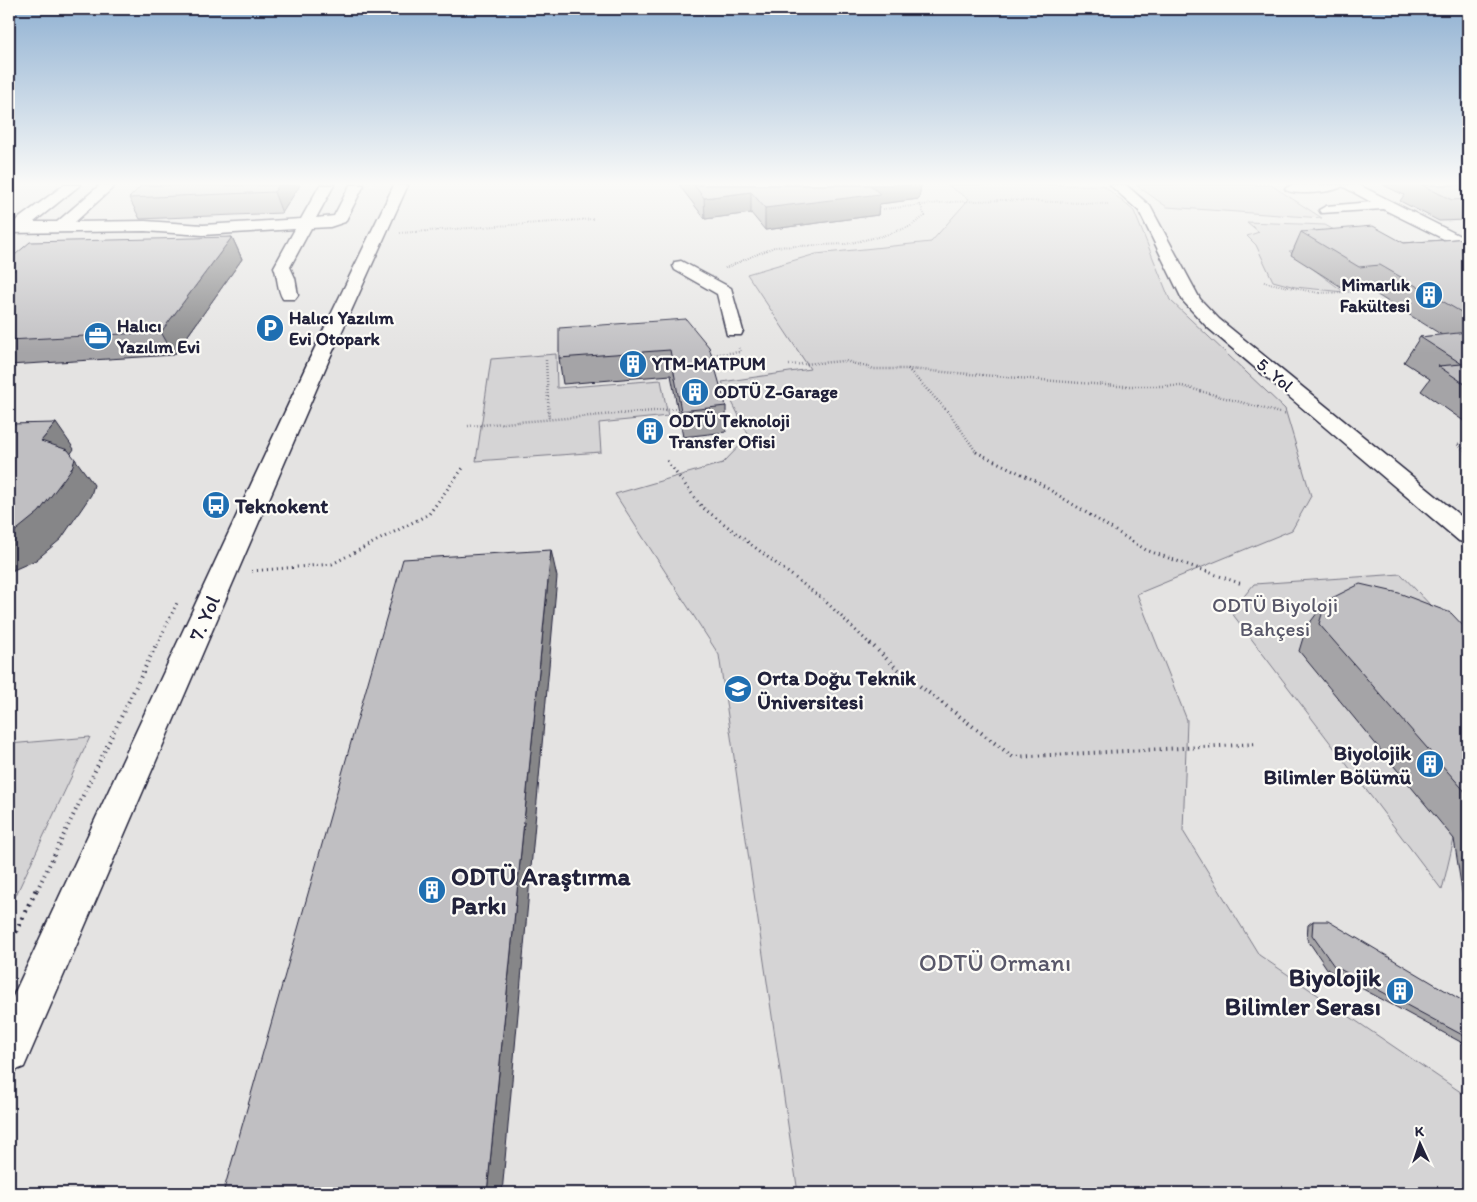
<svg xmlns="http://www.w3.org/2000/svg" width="1477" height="1202" font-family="Itim,sans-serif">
  <rect width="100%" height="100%" fill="#f4f3ef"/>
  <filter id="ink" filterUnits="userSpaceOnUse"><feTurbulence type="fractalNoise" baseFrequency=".02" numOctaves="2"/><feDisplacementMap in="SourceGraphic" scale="10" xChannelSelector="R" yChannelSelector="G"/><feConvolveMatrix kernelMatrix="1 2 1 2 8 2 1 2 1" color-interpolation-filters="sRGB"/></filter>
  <g filter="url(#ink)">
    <!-- built -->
    <path fill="#e4e3e2" d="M9,185H1468V1193H9Z"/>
    <!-- green -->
    <path fill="#d5d4d5" stroke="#7c7b88" d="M947,185H1103L1134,211L1170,300L1285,409L1311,496L1292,530L1137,594L1187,720L1183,831L1259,955L1468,1097V1193H798L719,655L615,494L723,463L749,436L722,382L810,369L747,274L816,254L931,242L969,199Z
      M1136,185H1271L1322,218L1167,207Z
      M1247,222L1325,225L1362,245L1289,251L1344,292L1295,287L1273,281L1256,245L1247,236L1259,232Z
      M556,354L557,388L661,380L668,416L599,423L601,452L476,461L491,359Z
      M1401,574L1468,645L1454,839L1442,890L1231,612L1254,584Z
      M90,737L9,910V744Z"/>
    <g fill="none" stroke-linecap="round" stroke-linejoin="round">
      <defs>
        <path id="minor" d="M64,185H80L34,222H57L100,185H116L75,222L145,221L203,225L301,219L320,185H334L316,218L334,216L350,185H364L345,222L330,227L311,228L290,267L295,278L298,295L295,299H283C277,290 278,277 274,267L295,229L203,235L145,231L9,233V222H14Z
          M394,185H408L328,362L24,1067L9,1073V1005L308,362Z
          M1110,185H1126L1150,206L1200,299L1219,319L1468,522V543L1459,541L1207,327L1183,301L1139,211Z
          M1291,185H1359L1468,240V251L1383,209L1321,213L1319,210L1326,206L1371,202L1342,186C1336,193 1290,196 1285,189Z
          M681,261L731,288L743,331L741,335H727L717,294L675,270L673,266L675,262Z"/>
      </defs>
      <!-- minor casing -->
      <use href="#minor" stroke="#22223b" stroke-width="3"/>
      <!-- path-far4 -->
      <path stroke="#22223b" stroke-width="2" stroke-dasharray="0.5 2" stroke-linecap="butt" d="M883,209L951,202L1002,200L1108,204
        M400,233L594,219
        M725,268L774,247L846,244L882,236L909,227L925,216L920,204
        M1264,282L1319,293L1375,291"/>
      <!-- path-far3 -->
      <path stroke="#22223b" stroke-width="2.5" stroke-dasharray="0.5 2.5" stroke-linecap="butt" d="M708,355L740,352L739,348
        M546,360L549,419
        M789,365L845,361L874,369H908L1117,386H1182L1287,415
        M908,369L950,414L977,453
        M468,426L678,409
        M1468,443L1457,444L1468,453"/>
      <!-- path-far2 -->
      <path stroke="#22223b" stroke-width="3" stroke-dasharray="1 4" stroke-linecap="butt" d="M976,452L1034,480L1146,550L1242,584
        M1466,452L1468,453
        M667,461L702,507L824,600L871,645
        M252,571L332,564L429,514L463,468
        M157,645L177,603"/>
      <!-- path-far1 -->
      <path stroke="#22223b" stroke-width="4" stroke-dasharray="1 4.5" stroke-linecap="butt" d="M870,643L895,667L1013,757L1258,744
        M37,890L157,643"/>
      <!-- path -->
      <path stroke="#22223b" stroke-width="5" stroke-dasharray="2 5.5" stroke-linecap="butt" d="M9,946L37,888"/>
      <!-- minor -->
      <use href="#minor" fill="#fdfcf7" fill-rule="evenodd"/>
    </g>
    <!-- wall -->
    <path fill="#a5a4a7" stroke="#22223b" d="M142,185H300L282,213L140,219L129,198Z
      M679,185H921L919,199L879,204L878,215L765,230L751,213L705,219Z
      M1383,185H1468V220L1439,221L1400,201L1404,195Z
      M1301,232L1404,243L1468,238V424L1421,391L1430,379L1404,362L1420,337L1442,335L1366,288L1346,290L1291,255Z
      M232,237L242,259L174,355L9,365V260Z
      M686,319L726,406V432L683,437L671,375L563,384L559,358Z
      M1326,601L1468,631V930L1454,839L1299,651L1306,628Z
      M1313,921L1468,1004V1046L1328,970L1307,939L1308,925Z"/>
    <!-- shaded-wall -->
    <path fill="#868688" stroke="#22223b" d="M279,185H300L282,213L274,192Z
      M870,185H921L919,199L879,204L878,215L765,230V208Z
      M751,192V213L705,219L704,198Z
      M232,237L242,259L174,355L161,332Z
      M56,423L74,449L61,468L41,441Z
      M75,459L94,485L91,495L61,539L36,560L9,572V535Z
      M551,550L557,577L502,1193H487Z"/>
    <!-- building -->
    <path fill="#c0bfc2" stroke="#22223b" d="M142,185H279L274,192L129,198Z
      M694,185H870L880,194L765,208L751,192L704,198Z
      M1422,185H1468V199L1452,200Z
      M1373,226L1404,243L1468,238V316L1380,265L1359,267L1301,232Z
      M232,237L161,332L9,340V275L15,270H9V260L30,242Z
      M686,319L709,347L726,406L681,411L670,350L559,358V328Z
      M1468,332V386L1438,366L1462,364L1420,337Z
      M56,423L41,441L68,450L75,459L72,468L39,512L13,533L9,535V424Z
      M551,550L487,1193H223L403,559Z
      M1360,584L1399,593L1451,613L1468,631V795L1319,624L1326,601Z
      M1313,921H1328L1468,1004V1038L1334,966L1312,935Z"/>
  </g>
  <!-- sky -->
  <linearGradient id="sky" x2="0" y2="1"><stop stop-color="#90b1d2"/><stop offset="0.52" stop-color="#fafaf8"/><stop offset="1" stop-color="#fafaf8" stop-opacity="0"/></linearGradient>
  <rect width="1477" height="353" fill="url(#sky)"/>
  <!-- icons -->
  <defs>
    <symbol id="building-disc" viewBox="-11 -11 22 22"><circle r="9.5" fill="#1f6fb2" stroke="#fdfcf7"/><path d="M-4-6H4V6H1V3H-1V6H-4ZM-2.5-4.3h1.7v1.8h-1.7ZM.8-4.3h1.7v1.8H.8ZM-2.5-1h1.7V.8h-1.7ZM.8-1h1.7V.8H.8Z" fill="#fff"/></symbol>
    <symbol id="parking-disc" viewBox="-11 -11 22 22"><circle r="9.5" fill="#1f6fb2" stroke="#fdfcf7"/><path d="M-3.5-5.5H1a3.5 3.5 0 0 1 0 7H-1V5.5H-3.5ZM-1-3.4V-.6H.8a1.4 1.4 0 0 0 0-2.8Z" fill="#fff"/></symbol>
    <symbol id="office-disc" viewBox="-11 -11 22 22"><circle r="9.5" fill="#1f6fb2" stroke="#fdfcf7"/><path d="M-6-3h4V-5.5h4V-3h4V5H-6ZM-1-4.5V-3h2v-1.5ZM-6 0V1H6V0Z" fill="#fff"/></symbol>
    <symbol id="bus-disc" viewBox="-11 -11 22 22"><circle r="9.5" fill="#1f6fb2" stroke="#fdfcf7"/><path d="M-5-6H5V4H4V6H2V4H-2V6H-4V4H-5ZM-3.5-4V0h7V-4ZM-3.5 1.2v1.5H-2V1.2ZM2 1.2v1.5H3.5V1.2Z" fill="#fff"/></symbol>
    <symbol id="university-disc" viewBox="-11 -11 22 22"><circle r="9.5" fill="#1f6fb2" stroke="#fdfcf7"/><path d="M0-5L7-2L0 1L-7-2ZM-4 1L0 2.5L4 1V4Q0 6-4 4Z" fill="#fff"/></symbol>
  </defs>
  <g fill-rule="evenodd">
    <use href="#building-disc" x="1413" y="279" width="32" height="32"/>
    <use href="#parking-disc" x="254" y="312" width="32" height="32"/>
    <use href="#office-disc" x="82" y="320" width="32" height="32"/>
    <use href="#building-disc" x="617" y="348" width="32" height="32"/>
    <use href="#building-disc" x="679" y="376" width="32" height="32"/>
    <use href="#building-disc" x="634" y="415" width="32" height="32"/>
    <use href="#bus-disc" x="200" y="489" width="32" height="32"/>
    <use href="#university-disc" x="722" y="673" width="32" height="32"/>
    <use href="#building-disc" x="1414" y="748" width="32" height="32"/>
    <use href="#building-disc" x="416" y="874" width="32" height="32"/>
    <use href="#building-disc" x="1384" y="975" width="32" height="32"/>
  </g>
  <g text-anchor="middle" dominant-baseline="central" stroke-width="4.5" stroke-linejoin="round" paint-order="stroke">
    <!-- far-poi labels -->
    <g font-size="18" font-weight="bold" fill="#22223b" stroke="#fdfcf7" text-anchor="start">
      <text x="1410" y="285" text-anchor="end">Mimarlık<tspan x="1410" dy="21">Fakültesi</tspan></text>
      <text x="289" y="318">Halıcı Yazılım<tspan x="289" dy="21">Evi Otopark</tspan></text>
      <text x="117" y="326">Halıcı<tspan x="117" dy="21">Yazılım Evi</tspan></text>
      <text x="652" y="364">YTM-MATPUM</text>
      <text x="714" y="392">ODTÜ Z-Garage</text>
      <text x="669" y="421">ODTÜ Teknoloji<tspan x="669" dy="21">Transfer Ofisi</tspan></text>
    </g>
    <!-- far-street labels -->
    <g font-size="18" fill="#22223b" stroke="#fdfcf7">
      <text transform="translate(1275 375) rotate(40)">5. Yol</text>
    </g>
    <!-- poi labels -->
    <g font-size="21" font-weight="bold" fill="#22223b" stroke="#fdfcf7" text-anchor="start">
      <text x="235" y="505">Teknokent</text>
      <text x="757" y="677">Orta Doğu Teknik<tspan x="757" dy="24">Üniversitesi</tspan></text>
      <text x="1411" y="752" text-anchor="end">Biyolojik<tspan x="1411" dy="24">Bilimler Bölümü</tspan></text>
    </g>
    <!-- park labels -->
    <g font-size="21" fill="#585769" stroke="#fdfcf7">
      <text x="1275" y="604">ODTÜ Biyoloji<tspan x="1275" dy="24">Bahçesi</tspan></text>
    </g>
    <!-- street labels -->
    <g font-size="21" fill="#22223b" stroke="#fdfcf7">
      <text transform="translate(204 618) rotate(-66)">7. Yol</text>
    </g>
    <!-- near-poi labels -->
    <g font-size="25" font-weight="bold" fill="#22223b" stroke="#fdfcf7" text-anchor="start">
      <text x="451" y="876">ODTÜ Araştırma<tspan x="451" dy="29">Parkı</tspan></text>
      <text x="1381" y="977" text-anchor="end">Biyolojik<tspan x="1381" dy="29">Bilimler Serası</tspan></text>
    </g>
    <!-- near-park labels -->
    <g font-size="25" fill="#585769" stroke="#fdfcf7">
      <text x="995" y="962">ODTÜ Ormanı</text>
    </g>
  </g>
  <!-- margin -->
  <rect width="1477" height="1202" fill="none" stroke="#fdfcf7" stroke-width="30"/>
  <rect x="15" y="15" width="1447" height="1172" fill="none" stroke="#22223b" stroke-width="2" filter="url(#ink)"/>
  <!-- north arrow -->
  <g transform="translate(1420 1144) rotate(357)" stroke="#fdfcf7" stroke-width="4" paint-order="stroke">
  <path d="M0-4L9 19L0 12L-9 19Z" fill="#22223b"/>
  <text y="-8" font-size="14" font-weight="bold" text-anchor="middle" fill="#22223b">K</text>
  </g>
</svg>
